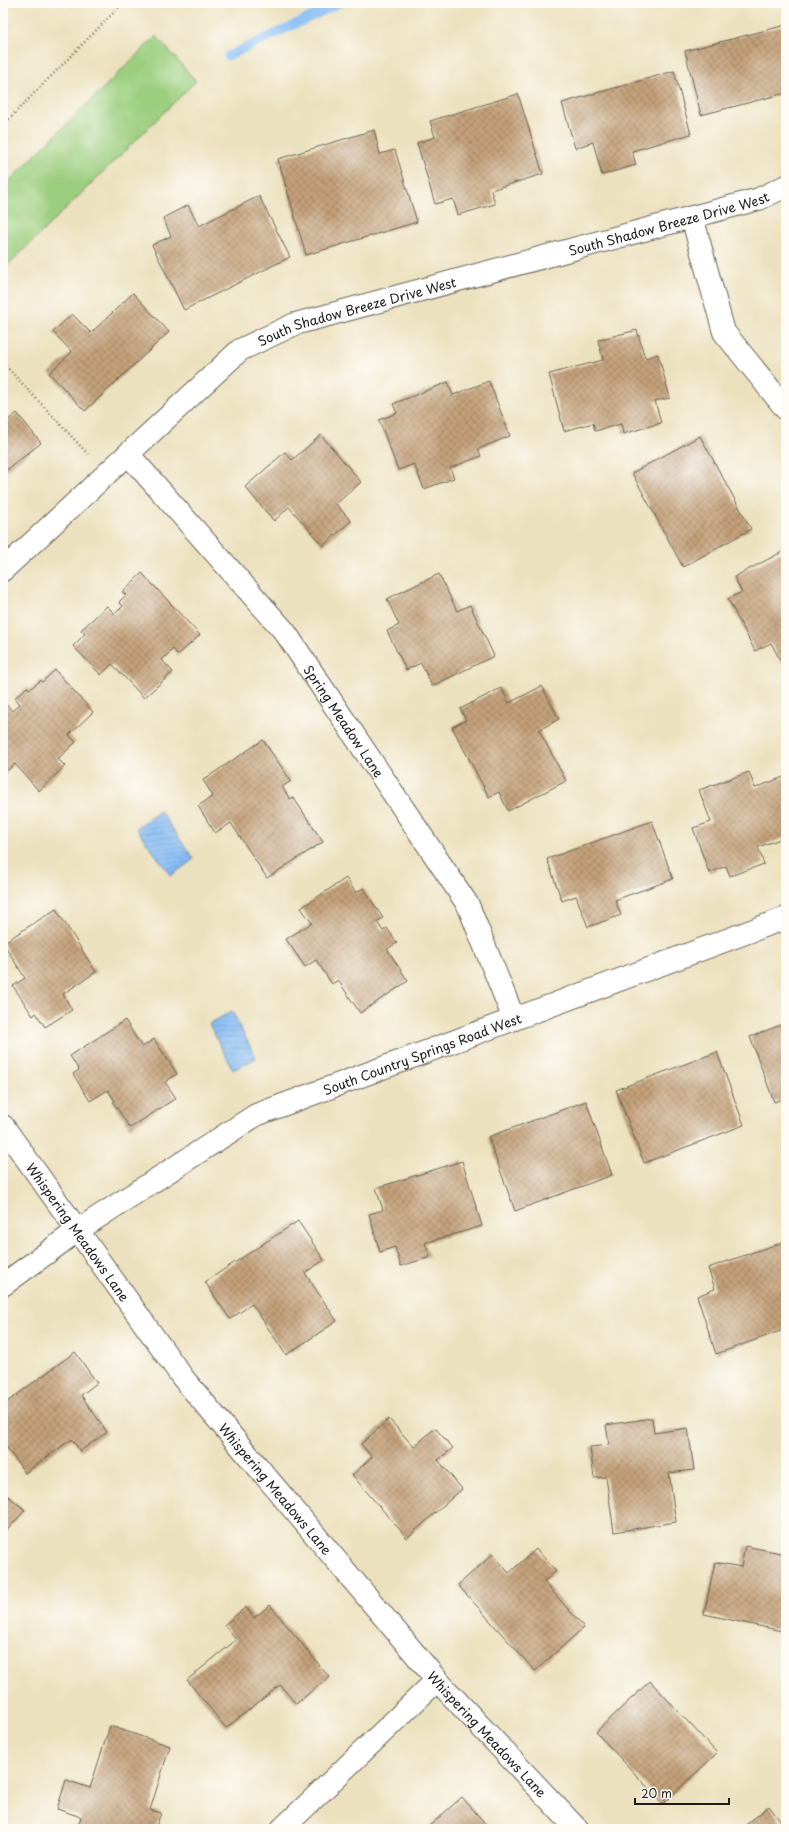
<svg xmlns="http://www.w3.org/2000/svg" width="789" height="1832" font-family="'Playpen Sans',sans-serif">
  <defs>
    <pattern id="water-rules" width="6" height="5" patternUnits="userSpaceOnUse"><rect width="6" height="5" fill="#84bbf4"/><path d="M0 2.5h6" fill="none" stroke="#71a0d1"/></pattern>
    <pattern id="building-cross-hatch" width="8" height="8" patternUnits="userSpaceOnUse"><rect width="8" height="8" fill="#c4a17a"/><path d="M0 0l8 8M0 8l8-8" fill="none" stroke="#9e8263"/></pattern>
  </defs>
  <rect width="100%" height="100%" fill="#fdfcf7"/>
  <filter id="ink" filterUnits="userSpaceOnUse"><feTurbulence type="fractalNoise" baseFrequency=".025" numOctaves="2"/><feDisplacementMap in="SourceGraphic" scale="8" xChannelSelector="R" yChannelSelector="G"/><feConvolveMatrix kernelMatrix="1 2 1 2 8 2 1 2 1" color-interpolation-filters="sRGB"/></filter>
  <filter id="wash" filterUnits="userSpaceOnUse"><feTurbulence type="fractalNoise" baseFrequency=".012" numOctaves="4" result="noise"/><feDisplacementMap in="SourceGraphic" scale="16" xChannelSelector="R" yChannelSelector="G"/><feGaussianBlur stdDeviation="0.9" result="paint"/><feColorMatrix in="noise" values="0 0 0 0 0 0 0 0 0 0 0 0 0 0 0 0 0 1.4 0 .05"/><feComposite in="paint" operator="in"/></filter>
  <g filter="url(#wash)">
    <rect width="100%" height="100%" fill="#ece1be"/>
    <!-- green -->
    <path fill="#9bce7e" stroke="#5c754d" d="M156,36L196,81L3,270V187Z"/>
    <!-- water -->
    <path fill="url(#water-rules)" stroke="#506c88" d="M160,811L194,859L171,876L136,828Z
      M232,1011L256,1058L233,1070L209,1024Z"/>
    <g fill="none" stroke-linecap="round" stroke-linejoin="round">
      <!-- stream -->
      <path stroke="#84bbf4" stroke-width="9" d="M228,56L340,3"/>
    </g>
    <g id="blocks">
      <!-- building -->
      <path fill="url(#building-cross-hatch)" d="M786,25V93L701,115L685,51Z
        M674,71L691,134L632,151L636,165L602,175L593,142L575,148L562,103Z
        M518,94L543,174L491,190L495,204L458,215L453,199L435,204L417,143L435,137L430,121Z
        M374,130L380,154L395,150L417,222L306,255L278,159Z
        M259,196L290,257L184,310L152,245L171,236L163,218L188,205L199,226Z
        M133,293L169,332L85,411L49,373L72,352L53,332L72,314L91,333Z
        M637,330L645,358L658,354L670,398L655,401L661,423L623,434L621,424L595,431L593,423L564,431L549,374L603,360L598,340Z
        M489,381L510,436L478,449L481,456L450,468L454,478L424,489L414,464L398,470L379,420L397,413L393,404L448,382L453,395Z
        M17,413L41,443L3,473V424Z
        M321,435L361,482L336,504L351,521L323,546L289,507L274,521L245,487L285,452L292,460Z
        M700,436L751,529L683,567L632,473Z
        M786,550V671L771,643L755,651L728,599L742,592L734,577Z
        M142,573L200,635L178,655L173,649L162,660L173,672L144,698L112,664L101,675L73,646L85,634L81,630L107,606L115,614L123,606L119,602L126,595L122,592Z
        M439,574L457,611L470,605L494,656L432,686L421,663L406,670L387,631L399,625L387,599Z
        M55,670L93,712L69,735L76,742L58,759L65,766L39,791L15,764L3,774V701L12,711L20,704L15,698L27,687L30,689L41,680L42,682Z
        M542,686L559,719L539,730L566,781L508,811L499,792L489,797L452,727L466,720L460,709L501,688L509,703Z
        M263,740L291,781L282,787L290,799L293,797L323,842L267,878L231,823L215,833L198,806L213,796L203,780Z
        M749,772L755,788L786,776V837L758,847L764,864L730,876L726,866L709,873L693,828L711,822L699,790Z
        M652,821L673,879L615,900L621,915L588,927L576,896L562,901L547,859Z
        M346,878L356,893L363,888L383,918L377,922L383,931L387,928L397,943L387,949L408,981L360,1013L338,980L332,984L316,960L305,967L286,939L312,923L301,908Z
        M56,909L96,972L63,994L72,1010L45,1027L36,1013L33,1016L13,986L25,978L3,943Z
        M125,1020L142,1047L154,1039L177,1074L165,1082L176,1098L130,1128L113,1102L115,1101L108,1090L90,1101L73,1074L79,1070L70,1056Z
        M786,1023V1098L774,1102L750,1037Z
        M717,1052L744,1125L644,1163L616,1090Z
        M586,1101L612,1175L515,1211L488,1137Z
        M462,1161L482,1226L425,1243L430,1257L401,1266L395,1247L380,1252L369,1214L383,1210L376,1188Z
        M298,1221L324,1260L305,1273L337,1321L286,1355L252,1304L230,1319L205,1282Z
        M786,1241V1329L716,1354L697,1296L715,1289L708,1268Z
        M75,1352L97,1383L81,1395L107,1432L80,1451L72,1439L25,1473L3,1442V1405Z
        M652,1418L654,1433L688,1428L694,1470L669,1473L676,1522L614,1532L606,1477L594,1478L590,1447L609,1445L606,1425Z
        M389,1419L414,1447L435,1428L453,1448L438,1460L462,1489L407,1538L352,1475L372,1457L361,1444Z
        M3,1492L25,1510L3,1535Z
        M745,1546L786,1554V1632L704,1614L715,1562L741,1567Z
        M536,1549L556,1571L544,1582L584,1627L535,1671L458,1585L493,1554L509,1573Z
        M270,1605L329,1677L296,1704L280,1685L226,1728L187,1680L236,1640L224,1625L246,1607L254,1618Z
        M650,1681L717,1753L663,1804L596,1732Z
        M110,1726L170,1746L150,1810L161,1813L155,1829H77L81,1817L57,1809L66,1780L90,1788Z
        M462,1797L490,1829H426Z
        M769,1806L786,1829H741Z"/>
    </g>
  </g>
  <g filter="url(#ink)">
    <use href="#blocks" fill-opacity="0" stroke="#656155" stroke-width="1"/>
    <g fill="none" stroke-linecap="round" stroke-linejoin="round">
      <defs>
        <g id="street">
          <path d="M692,217L724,332L786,409"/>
          <path id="s1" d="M128,454L285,632L468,905L514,1019"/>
          <path id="s2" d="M3,570L240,350L295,324L759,199L786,186"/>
          <path id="s3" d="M3,1126L183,1378L437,1680L577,1829"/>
          <path id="s4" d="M3,1285L78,1230L256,1115L786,918"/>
          <path d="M282,1829L437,1680"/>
        </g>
      </defs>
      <!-- street casing -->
      <use href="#street" stroke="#656155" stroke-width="24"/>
      <!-- path -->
      <path stroke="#656155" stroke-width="2.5" stroke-dasharray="1 3" stroke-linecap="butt" d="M3,125L123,3
        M3,363L88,454"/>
      <!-- street -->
      <use href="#street" stroke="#fff" stroke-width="22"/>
    </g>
  </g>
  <g text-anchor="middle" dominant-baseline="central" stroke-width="3" stroke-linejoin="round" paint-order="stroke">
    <!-- street labels -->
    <g font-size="13" fill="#1c1c1c" stroke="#fdfcf7">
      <text stroke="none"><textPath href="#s2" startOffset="771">South Shadow Breeze Drive West</textPath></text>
      <text stroke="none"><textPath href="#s2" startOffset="447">South Shadow Breeze Drive West</textPath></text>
      <text stroke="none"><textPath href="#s1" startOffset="344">Spring Meadow Lane</textPath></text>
      <text stroke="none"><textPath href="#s4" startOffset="482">South Country Springs Road West</textPath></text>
      <text stroke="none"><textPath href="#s3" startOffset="130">Whispering Meadows Lane</textPath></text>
      <text stroke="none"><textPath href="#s3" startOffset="454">Whispering Meadows Lane</textPath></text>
      <text stroke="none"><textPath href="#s3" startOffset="778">Whispering Meadows Lane</textPath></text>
    </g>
  </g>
  <!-- margin -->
  <rect width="789" height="1832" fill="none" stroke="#fdfcf7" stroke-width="16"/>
  <!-- scale -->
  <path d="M635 1798v6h94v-6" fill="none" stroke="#1c1c1c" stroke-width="2"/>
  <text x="641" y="1798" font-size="12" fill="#1c1c1c" stroke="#fdfcf7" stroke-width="3" paint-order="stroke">20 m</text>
</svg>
